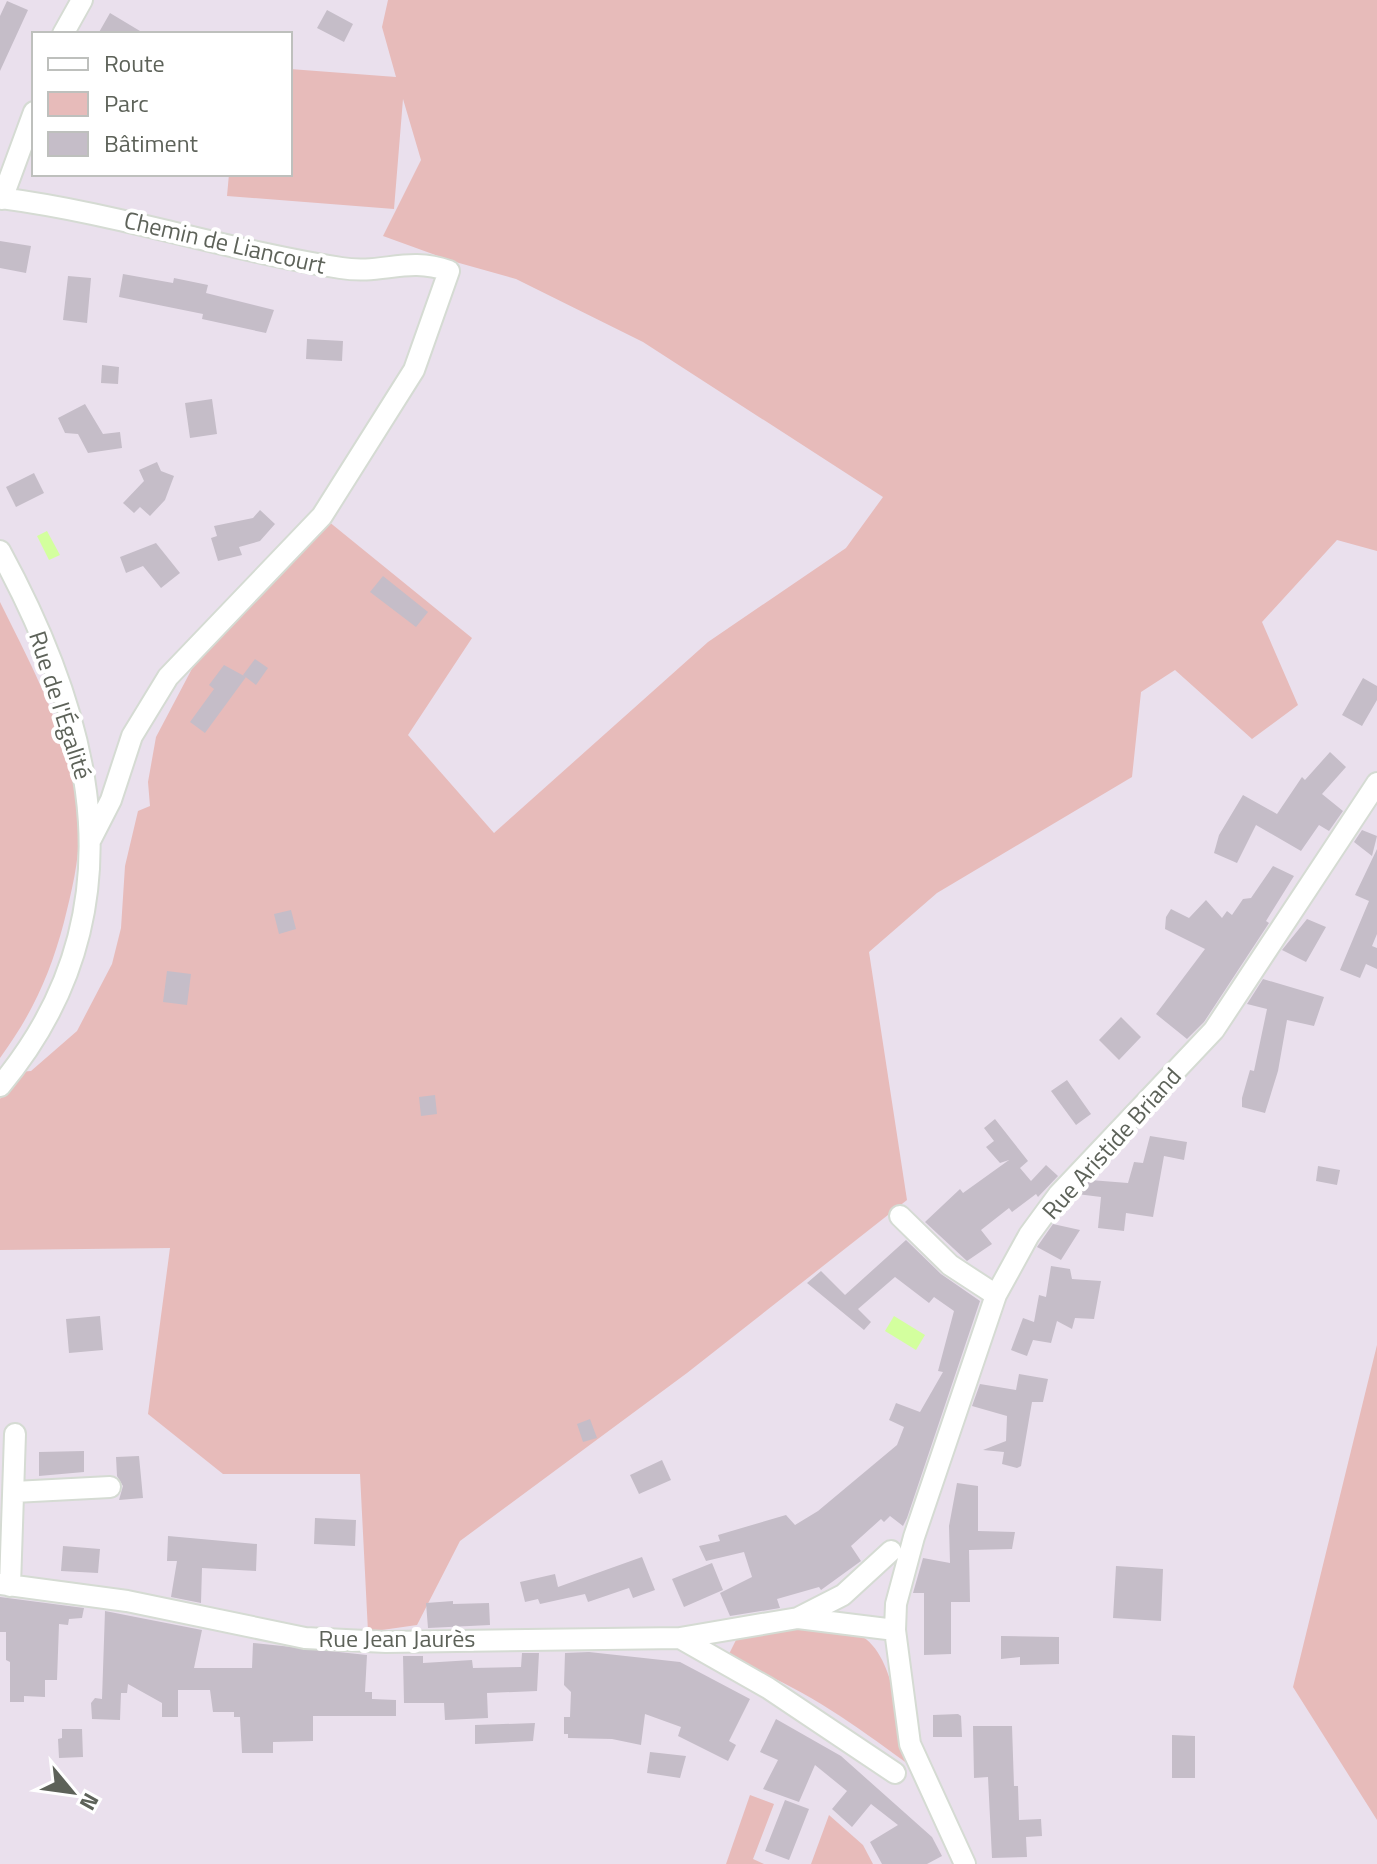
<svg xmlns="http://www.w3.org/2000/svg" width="1377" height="1864" font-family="'Titillium Web',sans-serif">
  <rect width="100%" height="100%" fill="#eae0ed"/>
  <!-- green -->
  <path fill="#e7bbba" d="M388,0H1377V551L1337,540L1262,622L1298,705L1252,739L1175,670L1141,692L1132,777L937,893L869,952L907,1200L687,1373L460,1541L417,1625L368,1632L360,1474H223L148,1414L170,1248L0,1250V1099L18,1072L31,1071L77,1031L112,964L121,928L125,866L138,811L150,806L148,782L156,737L205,644L328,521L472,638L408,735L494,833L708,642L846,548L883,497L643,342L516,279L452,261L383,236L421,160L403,99L394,209L227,196L229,174H290V69L396,77L382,27Z
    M0,602C34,671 76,747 79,825C80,858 72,890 64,922C50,975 32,1014 0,1058Z
    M1377,1345V1820L1293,1687Z
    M795,1626C813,1628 833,1628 851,1632C897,1643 896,1728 912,1767C856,1726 794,1680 726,1660L737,1638Z
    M750,1795L774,1804L753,1859L764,1864H726Z
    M829,1815L863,1845L873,1864H811Z"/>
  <!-- water -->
  <path fill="#d3ff9e" d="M47,531L60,555L49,560L37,536Z
    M894,1316L925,1335L916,1350L885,1331Z"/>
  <!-- building -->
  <path fill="#c5bdc8" d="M7,1L28,10L0,71V16Z
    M327,10L353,24L344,42L317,28Z
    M110,13L145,34H98Z
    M0,241L31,246L26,273L0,268Z
    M123,274L173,283L174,278L208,285L206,293L274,310L266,333L202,319L203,314L119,297Z
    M68,276L91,278L87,323L63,320Z
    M307,339L343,341L342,361L306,359Z
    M102,365L119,367L118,384L101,383Z
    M212,399L217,434L190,438L185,403Z
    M85,404L103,434L120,432L122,448L88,453L78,434L65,433L58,418Z
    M157,462L161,471L174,476L165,500L150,516L140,507L134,513L123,503L144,481L139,470Z
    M34,473L44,493L16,507L6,487Z
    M260,510L275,524L260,541L239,547L242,555L218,561L211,538L217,536L214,526L253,518Z
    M156,543L180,573L161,588L143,566L126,573L120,557Z
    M383,576L428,612L416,627L370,592Z
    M255,659L268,668L256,685L243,675Z
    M224,665L246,677L205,733L190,722L214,689L209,685Z
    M1363,678L1377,686V700L1362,726L1342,715Z
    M1330,752L1346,767L1322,794L1343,811L1329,831L1319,825L1301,851L1256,825L1237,863L1214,853L1219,835L1243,795L1277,814L1302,777L1305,780Z
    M1362,830L1377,836L1372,856L1354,842Z
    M1377,849V934L1372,946L1377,948V969L1366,964L1360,978L1340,970L1369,901L1355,895Z
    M1273,866L1294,876L1266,921L1269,923L1204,1022L1187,1039L1156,1014L1205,949L1165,929L1166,917L1171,909L1189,918L1206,900L1222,918L1227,911L1232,915L1243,899L1251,898Z
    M291,910L296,929L279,934L274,914Z
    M1307,919L1326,927L1306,962L1282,950Z
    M167,971L191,974L187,1005L163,1002Z
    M1263,979L1324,997L1314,1026L1287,1020L1278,1071L1265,1113L1242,1107V1098L1250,1070L1254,1071L1267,1009L1247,1004Z
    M1121,1017L1141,1037L1119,1060L1099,1040Z
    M1067,1080L1091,1114L1076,1125L1051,1091Z
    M435,1095L437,1114L421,1116L419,1097Z
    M995,1119L1028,1161L1020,1168L1031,1181L1046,1165L1058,1176L1038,1197L1036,1194L1012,1212L1009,1208L981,1230L992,1244L967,1261L925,1222L960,1189L963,1193L1009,1160L1000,1163L986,1147L994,1141L984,1128Z
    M1150,1136L1187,1142L1184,1160L1164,1156L1153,1217L1126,1213L1124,1231L1098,1228L1101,1197L1077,1194L1090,1180L1128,1183L1134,1162L1143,1163Z
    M1318,1166L1340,1170L1337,1185L1316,1181Z
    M1053,1224L1080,1230L1061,1260L1037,1247Z
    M906,1240L941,1274L980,1301L907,1518L903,1526L890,1516L884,1522L881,1519L851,1546L861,1561L821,1590L819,1587L777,1599L780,1608L730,1616L720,1593L752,1577L744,1552L706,1561L699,1546L720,1541L718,1535L786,1515L795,1525L818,1511L897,1445L904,1427L889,1420L896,1403L920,1412L943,1372L938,1371L954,1311L934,1297L929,1303L895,1277L858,1309L871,1322L864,1330L807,1283L821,1271L845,1295Z
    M1051,1266L1070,1269L1072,1279L1101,1281L1094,1319L1075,1318L1072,1329L1057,1321L1051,1343L1033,1340L1027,1356L1011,1350L1023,1318L1034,1322L1039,1295L1046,1297Z
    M100,1316L103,1350L69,1353L66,1319Z
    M1019,1374L1048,1379L1043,1402H1032L1021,1466L1017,1468L1002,1464L1004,1452L983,1450L1006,1441L1007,1416L972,1406L980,1384L1016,1390Z
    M590,1419L597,1438L583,1442L577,1424Z
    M84,1451V1472L39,1476V1452Z
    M139,1456L143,1498L119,1500L123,1486L117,1476L116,1457Z
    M662,1460L671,1480L639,1494L630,1475Z
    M957,1483L978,1486V1531L1015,1532L1012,1549L969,1550L970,1602H951V1654L924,1655V1593H913L923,1558L950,1563L949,1526Z
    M315,1518L356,1520L355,1546L314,1544Z
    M168,1536L257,1544L256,1571L202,1568L201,1603L171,1597L177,1561H167Z
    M63,1546L100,1549L98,1573L61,1571Z
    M642,1557L655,1590L633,1598L629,1588L588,1602L585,1594L540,1604L538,1599L525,1602L520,1582L555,1574L558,1587Z
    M712,1563L723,1590L684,1607L672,1579Z
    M1116,1566L1163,1569L1161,1621L1113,1618Z
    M0,1597L84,1608L82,1618L69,1619L68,1625L59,1624L57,1680H45V1697L24,1696V1702H10V1662L6,1660V1632H0Z
    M453,1601V1604L489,1603L490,1625L428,1628L426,1603Z
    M105,1611L202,1630L194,1668H252L253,1643L367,1655L365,1692H372V1699L396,1700V1716H313V1741L273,1742V1753H242L240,1717H234V1712H213L210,1690H178V1717H162V1703L128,1684L127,1693H121L120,1720L92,1719L91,1703L95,1698L102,1699Z
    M1001,1636L1059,1637V1664L1020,1665V1657L1001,1659Z
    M589,1652L680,1662L750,1699L729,1741L736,1745L728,1761L678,1736L681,1727L645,1714L641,1745L612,1739L568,1738V1734H564V1717H570L571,1692L564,1685L565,1653Z
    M522,1653H539L537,1691L487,1693L488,1718L445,1720L444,1703H404L403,1656H423V1663L472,1660L473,1668L521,1667Z
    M958,1714L961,1716L962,1737H933V1715Z
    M776,1719L841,1756L932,1837L942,1856L927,1864H882L870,1842L898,1825L871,1804L852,1827L832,1809L847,1791L815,1765L799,1802L763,1789L778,1760L760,1752Z
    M535,1723L533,1741L475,1744V1725Z
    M973,1726H1012L1014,1786H1018L1019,1820L1041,1819L1042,1836L1026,1837L1027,1857L992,1858L988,1777L974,1778Z
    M62,1729H82L83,1757L59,1758L58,1739L62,1738Z
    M1172,1735L1195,1736V1778H1172Z
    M650,1752L686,1756L680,1778L647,1773Z
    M785,1800L809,1809L789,1860L765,1851Z"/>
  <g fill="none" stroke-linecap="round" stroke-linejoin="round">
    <defs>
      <path id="minor" d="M63,34L82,0
        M0,198C116,213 226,250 341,268C382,275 407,256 449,271L414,370L322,516L168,677L132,736L111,800L91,839
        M2,199L34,112
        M0,551C96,727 141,917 0,1086
        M900,1216L950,1265L996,1295
        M14,1492L110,1487
        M0,1584L127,1601L305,1638L386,1642L680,1638L798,1618L895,1630
        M10,1586L15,1434
        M798,1618L843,1595L891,1551
        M680,1638L768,1688L895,1773
        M965,1864L910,1744L895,1630L896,1604L914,1537L996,1295L1029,1235L1059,1194L1214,1030L1377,783"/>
    </defs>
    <!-- minor casing -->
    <use href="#minor" stroke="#d5dbd3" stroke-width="24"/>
    <!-- minor -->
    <use href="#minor" stroke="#fff" stroke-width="20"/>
  </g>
  <g text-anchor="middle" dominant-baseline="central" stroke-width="8" stroke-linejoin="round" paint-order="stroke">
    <!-- street labels -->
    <g font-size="24" fill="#5d6259" stroke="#fff">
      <text transform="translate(225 242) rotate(13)">Chemin de Liancourt</text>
      <text transform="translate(61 705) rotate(72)">Rue de l'Égalité</text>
      <text transform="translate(1111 1143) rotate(-48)">Rue Aristide Briand</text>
      <text x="397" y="1638">Rue Jean Jaurès</text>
    </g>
  </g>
  <!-- legend -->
  <rect x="32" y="32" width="260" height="144" fill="#ffffff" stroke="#bec0bd" stroke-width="2"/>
  <rect x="48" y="58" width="40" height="12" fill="#ffffff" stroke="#bec0bd" stroke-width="2"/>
  <text x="104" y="72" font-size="24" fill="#5d6259">Route</text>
  <rect x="48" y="92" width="40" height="24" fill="#e7bbba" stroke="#bec0bd" stroke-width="2"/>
  <text x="104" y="112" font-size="24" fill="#5d6259">Parc</text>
  <rect x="48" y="132" width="40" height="24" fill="#c5bdc8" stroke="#bec0bd" stroke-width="2"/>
  <text x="104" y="152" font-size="24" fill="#5d6259">Bâtiment</text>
  <!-- north arrow -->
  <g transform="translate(72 1792) rotate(119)" stroke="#ffffff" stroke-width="6" paint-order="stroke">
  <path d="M0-6L14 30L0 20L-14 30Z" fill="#5d6259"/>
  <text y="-12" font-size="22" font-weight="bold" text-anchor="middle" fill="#5d6259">N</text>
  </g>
</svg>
